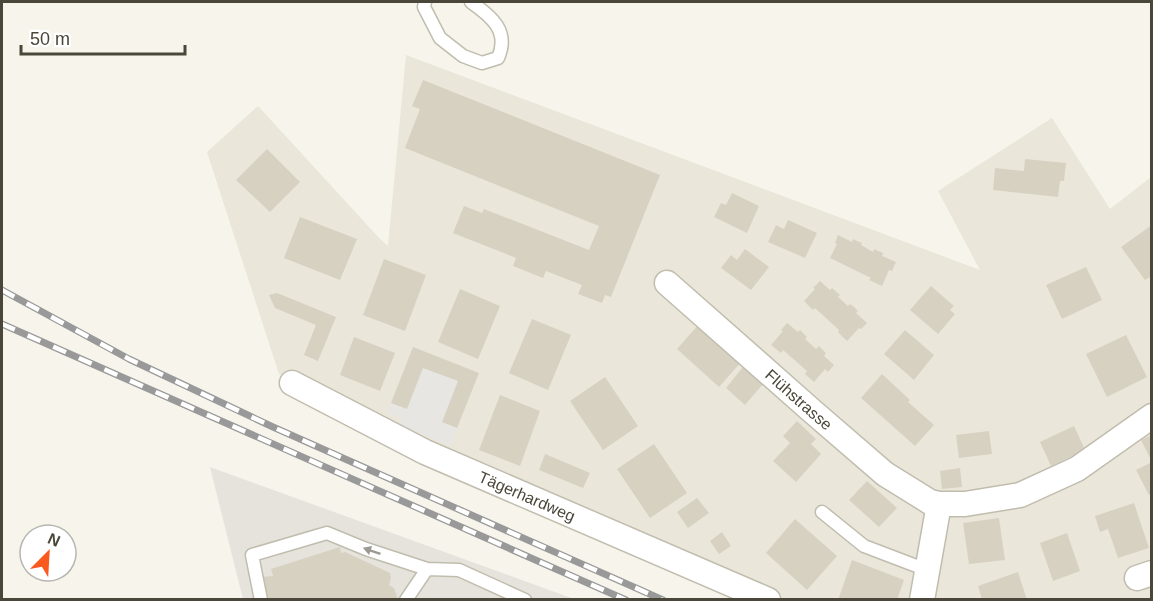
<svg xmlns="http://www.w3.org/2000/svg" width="1153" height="601" font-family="Helvetica,sans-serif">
  <rect width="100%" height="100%" fill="#f6f4eb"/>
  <!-- residential -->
  <path fill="#eae6d9" d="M406,55L980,270L938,191L1052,118L1110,209L1151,177V599H757L279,374L207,152L258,106L380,239L388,246Z"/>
  <!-- industrial -->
  <path fill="#e5e3dc" d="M210,467L574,599H243Z"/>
  <!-- parking -->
  <path fill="#e7e6e2" d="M413,347L479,373L450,446L400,425L402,418L387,413Z"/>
  <!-- building -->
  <path fill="#d7d1c1" d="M423,80L660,175L611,297L605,295L602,303L578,294L582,285L546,271L543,278L513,266L516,258L453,233L464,206L482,213L484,209L589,250L599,226L405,148L420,109L412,106Z
    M267,149L300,182L270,212L236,180Z
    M1025,159L1066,163L1064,181H1060L1058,197L993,190L995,168L1024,171Z
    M732,193L759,206L747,233L714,217L721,203L726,205Z
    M300,217L357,239L340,280L284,258Z
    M788,220L817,233L805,258L768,242L776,225L784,229Z
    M1152,225V276L1145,280L1121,247Z
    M838,235L852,242L853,239L857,241L862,243L861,245L873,252L874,249L883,253L882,256L896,262L892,271L889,270L882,286L869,280L871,278L830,258L837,244L835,243Z
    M745,249L769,267L751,290L721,268L731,255L737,260Z
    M384,259L426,275L405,331L363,315Z
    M1086,267L1102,300L1062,319L1046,285Z
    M820,281L830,290L832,288L840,295L838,297L848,306L850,304L854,307L858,311L856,313L867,323L861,329L859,328L847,341L838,332L839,330L815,308L813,310L804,301L815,289L813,288Z
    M931,286L954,306L950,310L955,314L938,334L910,310Z
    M460,289L500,306L478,359L438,342Z
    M277,293L336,317L318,361L304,355L316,325L275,308L269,295Z
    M532,319L571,335L548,390L509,373Z
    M700,323L742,361L719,387L677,349Z
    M787,323L798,332L800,330L807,337L805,339L816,349L819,346L826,353L824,356L834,365L828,372L825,369L814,382L805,374L807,371L783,350L781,353L771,345L783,331L781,330Z
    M905,330L934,355L914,380L884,354Z
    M1126,335L1147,377L1107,397L1086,354Z
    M354,337L395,353L380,391L340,375Z
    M413,347L479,373L457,428L442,422L458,381L423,368L407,409L391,403Z
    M743,367L763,384L745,405L726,388Z
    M882,374L910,400L908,402L934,425L915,446L861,398Z
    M605,377L638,426L603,450L570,401Z
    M500,395L540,411L520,466L479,450Z
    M797,421L816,439L811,444L821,454L796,482L773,461L790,443L783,436Z
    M1074,426L1085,450L1051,466L1040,442Z
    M989,431L992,454L959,458L956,435Z
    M1152,435V462L1141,440Z
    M654,444L687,493L650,518L617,469Z
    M545,454L590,473L583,488L539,470Z
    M1150,463L1152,467V494L1149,495L1136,470Z
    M960,468L962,487L942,489L940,471Z
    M867,481L897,508L879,527L849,500Z
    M697,498L709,513L688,528L677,512Z
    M1134,503L1149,548L1118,558L1108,529L1100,532L1095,516Z
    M999,518L1005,560L969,564L963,523Z
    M795,519L837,556L807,590L766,553Z
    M722,532L731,546L719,554L710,541Z
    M1067,533L1080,571L1053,581L1040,543Z
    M340,547L341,553L345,552L390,573L391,578L389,585L394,588L398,599L267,600L261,577L273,576L271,569Z
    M852,560L904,580L897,600H838Z
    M1018,572L1027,600H982L978,586Z"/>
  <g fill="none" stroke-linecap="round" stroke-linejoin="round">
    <defs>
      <path id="lane" d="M425,2L424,7L440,38L463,56L482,63L498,58C510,31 491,16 471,2
        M822,512L864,546L927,570
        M261,600L252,555L327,533L366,549L427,569L459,570L525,600
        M406,600L427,569"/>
      <g id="street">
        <path id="s1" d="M667,283L812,411L885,474L930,502L939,504H965L1020,495L1077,469L1152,416"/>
        <path id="s2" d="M292,383L425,452L768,600"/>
        <path d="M1137,578L1152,573"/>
        <path d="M922,600L939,504"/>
      </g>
    </defs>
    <!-- lane casing -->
    <use href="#lane" stroke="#c1bdae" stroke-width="15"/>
    <!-- street casing -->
    <use href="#street" stroke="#c1bdae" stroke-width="27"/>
    <!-- lane -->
    <use href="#lane" stroke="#fff" stroke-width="12"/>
    <!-- street -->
    <use href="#street" stroke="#fff" stroke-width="24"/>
    <defs>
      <path id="rail" d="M2,290L129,359L273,427L663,600
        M2,324L626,600"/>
    </defs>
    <!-- rail casing -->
    <use href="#rail" stroke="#999" stroke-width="7"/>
    <!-- rail -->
    <use href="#rail" stroke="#fff" stroke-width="4.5" stroke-dasharray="14" stroke-linecap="butt"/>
  </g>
  <!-- one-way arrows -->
  <defs><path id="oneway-solid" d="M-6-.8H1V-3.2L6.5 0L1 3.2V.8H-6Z" transform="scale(1.5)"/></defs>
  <use fill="#9b9992" href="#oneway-solid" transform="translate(372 551) rotate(-161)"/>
  <g text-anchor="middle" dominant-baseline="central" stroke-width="5" stroke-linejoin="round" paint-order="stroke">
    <!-- street labels -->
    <g font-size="16" fill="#4a4639" stroke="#fff">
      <text stroke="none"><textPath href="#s1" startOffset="176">Flühstrasse</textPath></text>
      <text stroke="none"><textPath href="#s2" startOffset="261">Tägerhardweg</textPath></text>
    </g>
  </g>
  <!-- border -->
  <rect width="1153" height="601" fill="none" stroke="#4a4639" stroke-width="6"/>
  <!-- north arrow -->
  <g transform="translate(48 553) rotate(24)"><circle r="28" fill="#ffffff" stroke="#b7b5b0" stroke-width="1.5"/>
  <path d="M0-4.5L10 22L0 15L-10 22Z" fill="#fa5a1e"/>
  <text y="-9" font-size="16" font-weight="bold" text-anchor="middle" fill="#4a4639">N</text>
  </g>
  <!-- scale -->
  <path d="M21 45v9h164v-9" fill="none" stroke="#4a4639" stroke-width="3"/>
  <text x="30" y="45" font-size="18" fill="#4a4639" stroke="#ffffff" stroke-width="4.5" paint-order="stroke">50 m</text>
</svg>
